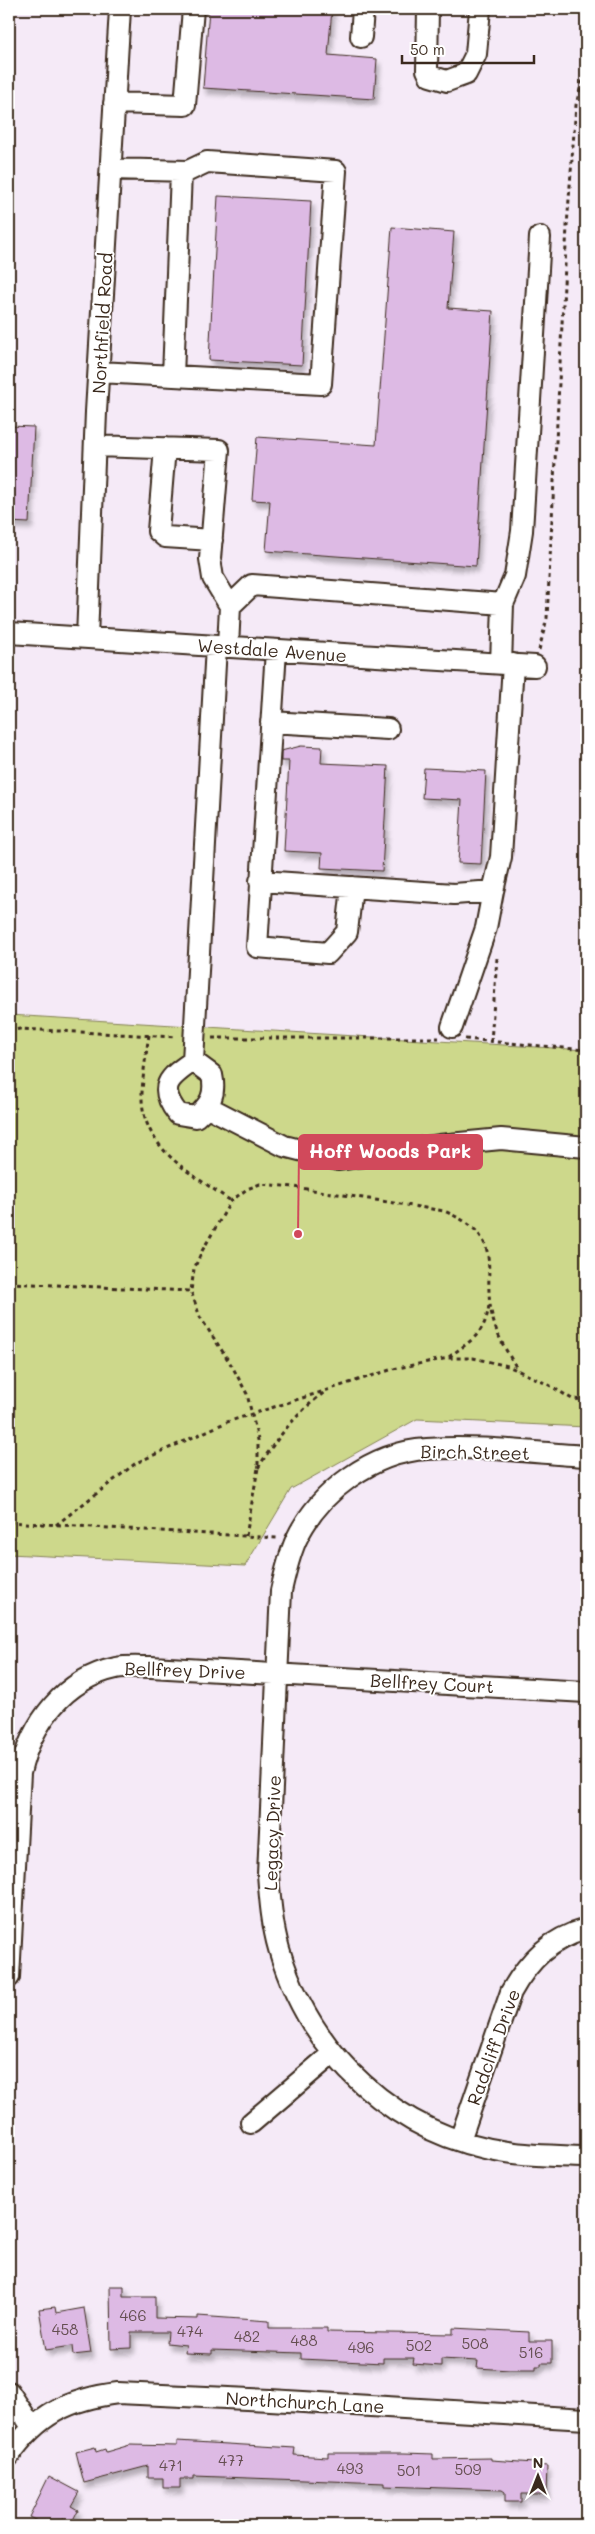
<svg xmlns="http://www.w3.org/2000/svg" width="595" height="2534" font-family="Mali,sans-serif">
  <defs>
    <filter id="shadow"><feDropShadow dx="3" dy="5.5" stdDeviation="2.5" flood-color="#0004"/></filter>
  </defs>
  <rect width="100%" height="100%" fill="#f5eaf7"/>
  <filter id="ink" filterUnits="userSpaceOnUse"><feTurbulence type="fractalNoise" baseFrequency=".02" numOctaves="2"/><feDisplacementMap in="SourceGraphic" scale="10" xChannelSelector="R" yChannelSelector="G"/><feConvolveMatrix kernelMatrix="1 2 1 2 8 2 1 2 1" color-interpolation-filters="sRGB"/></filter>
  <g filter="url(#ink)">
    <!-- green -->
    <path fill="#cdd88b" stroke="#848154" d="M9,1015L586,1050V1427L417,1419L291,1489L245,1566L9,1554Z"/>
    <!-- building -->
    <path fill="#ddbae4" stroke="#3b2a1e" filter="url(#shadow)" d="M209,9H332L328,55L377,59L374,99L203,88Z
      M218,196L311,201L302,365L209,360Z
      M392,227L454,232L448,308L493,311L476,566L266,551L270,501L252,500L257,437L376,445Z
      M9,426L34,427L29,523L9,522Z
      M301,746L322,747L321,763L388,766L382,871L321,868L322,853L284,851L289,761H281V751Z
      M424,768L486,771L481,864L458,863L462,800L422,798Z
      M110,2286H124V2297H155V2318L198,2319V2316L269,2321V2328H327V2332L453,2334V2328L529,2332V2341H552V2363H541V2366H536V2370H510L477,2368L478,2361L441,2359V2366L413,2364L414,2358H383V2363L301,2359V2353L212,2350V2354L185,2353L186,2345L167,2343L168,2332H131V2348L111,2349Z
      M55,2307L56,2313L84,2308L91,2353L73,2355L72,2346L46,2350L39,2309Z
      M177,2441L295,2448L294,2455L328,2457V2453H404L433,2454V2459L491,2458V2460L534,2463V2465L547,2466L546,2494H521V2502H505V2492L502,2490L385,2486V2483L194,2476V2479H180V2488H163V2478H148V2466L84,2483L76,2452L95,2447L96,2452L105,2449L106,2452L130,2445L177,2446Z
      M49,2476L79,2492L71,2506L78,2510L71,2524L62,2519L59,2525H45L29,2517Z"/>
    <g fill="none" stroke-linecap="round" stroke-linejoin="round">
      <defs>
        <path id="minor" d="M428,9L427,70L430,76L447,81L466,74L476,54L480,9
          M361,37L363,9
          M114,103L185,105L193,9
          M99,372L321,384L336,171L207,162L188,171L111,169
          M173,376L181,172
          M95,446L219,450L210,559L213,578L230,606L228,647
          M165,448L158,531L165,537L212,540
          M503,604L515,576L522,531L540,237
          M230,606L252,585L503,604L501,664
          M9,633L535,666
          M87,638L96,412L120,9
          M276,650L257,947L328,953L347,932L352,887
          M271,722L388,729
          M260,881L454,894L493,891L501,857L513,664
          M452,1027L486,928L493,891
          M193,1061L212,1075C216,1094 211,1104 196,1117L178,1114C157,1087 168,1078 193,1061L216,646
          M208,1107L284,1146L339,1160L439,1145L501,1139L586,1147
          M586,1456C534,1453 479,1445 427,1449C373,1452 319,1491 296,1540C289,1556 285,1573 281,1591L268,1874C270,1899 272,1925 279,1949C310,2055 396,2136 507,2152C533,2156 560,2156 586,2157
          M9,1977L20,1773C31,1724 64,1679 116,1668C127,1666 139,1667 151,1667L586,1692
          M251,2123L332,2054
          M460,2140L511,1992C529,1960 550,1939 586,1929
          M9,2392L32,2427
          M9,2456C37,2415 69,2399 118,2393L270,2400L586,2419"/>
      </defs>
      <!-- minor casing -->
      <use href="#minor" stroke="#3b2a1e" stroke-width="24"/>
      <!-- path -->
      <path stroke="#3b2a1e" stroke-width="3" stroke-dasharray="4 4" stroke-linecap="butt" d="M539,650L547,618L567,226L576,105L586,65
        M9,1031L20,1029L176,1037
        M149,1035C146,1054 143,1074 142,1093C140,1148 192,1174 231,1201
        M212,1038H439
        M465,1039L586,1050
        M491,1042L497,958
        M9,1283L191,1291
        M449,1357C471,1340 485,1335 489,1305
        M258,1468C276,1439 297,1412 325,1392
        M9,1522L278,1538
        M56,1525L136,1463L227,1422L393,1369L448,1358H473L508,1366L549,1385L572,1399L586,1400
        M246,1536L258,1468V1440L247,1394L232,1366L200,1317L191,1291L194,1269L202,1251L231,1201L247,1189L260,1184L294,1187L444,1211C511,1239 478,1270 494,1323C499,1340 509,1355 518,1370"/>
      <!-- minor -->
      <use href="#minor" stroke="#fff" stroke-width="20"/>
    </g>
  </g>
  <g text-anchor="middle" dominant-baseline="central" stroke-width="4" stroke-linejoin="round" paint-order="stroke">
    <!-- number labels -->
    <g font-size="15" fill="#644e50">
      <text x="133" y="2315">466</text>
      <text x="65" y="2329">458</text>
      <text x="190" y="2331">474</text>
      <text x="247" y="2336">482</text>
      <text x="304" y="2340">488</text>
      <text x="475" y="2343">508</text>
      <text x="419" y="2345">502</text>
      <text x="361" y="2347">496</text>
      <text x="531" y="2352">516</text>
      <text x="231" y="2460">477</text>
      <text x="171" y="2465">471</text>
      <text x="350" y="2468">493</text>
      <text x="468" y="2469">509</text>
      <text x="409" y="2470">501</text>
    </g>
    <!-- street labels -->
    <g font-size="18" fill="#3b2a1e" stroke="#fff">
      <text transform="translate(102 323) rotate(-87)">Northfield Road</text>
      <text transform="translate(272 650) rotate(4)">Westdale Avenue</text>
      <text transform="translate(475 1452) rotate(1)">Birch Street</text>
      <text transform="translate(185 1670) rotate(2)">Bellfrey Drive</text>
      <text transform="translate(432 1683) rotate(3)">Bellfrey Court</text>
      <text transform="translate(272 1833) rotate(-88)">Legacy Drive</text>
      <text transform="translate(493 2047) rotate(-70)">Radcliff Drive</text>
      <text transform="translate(305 2402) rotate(3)">Northchurch Lane</text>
    </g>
  </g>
  <!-- callouts -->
  <path fill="none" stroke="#d1495b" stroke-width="2" d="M298 1234L299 1152"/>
  <circle fill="#d1495b" stroke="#fff" stroke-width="2" cx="298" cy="1234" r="5"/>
  <rect fill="#d1495b" stroke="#d1495b" stroke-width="2" x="299" y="1135" width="183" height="34" rx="5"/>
  <g font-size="19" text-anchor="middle" font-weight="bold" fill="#fff">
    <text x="390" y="1158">Hoff Woods Park</text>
  </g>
  <!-- margin -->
  <rect width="595" height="2534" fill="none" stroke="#fff" stroke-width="30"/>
  <rect x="15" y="15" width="565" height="2504" fill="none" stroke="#3b2a1e" stroke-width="2" filter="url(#ink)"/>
  <!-- north arrow -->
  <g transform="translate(538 2476)" stroke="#ffffff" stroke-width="4" paint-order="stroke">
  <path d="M0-4L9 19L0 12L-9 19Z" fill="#3b2a1e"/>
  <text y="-8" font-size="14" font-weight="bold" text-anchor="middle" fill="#3b2a1e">N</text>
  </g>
  <!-- scale -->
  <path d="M402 55v8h132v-8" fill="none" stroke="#3b2a1e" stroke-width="2.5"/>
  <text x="410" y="55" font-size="15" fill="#3b2a1e" stroke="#ffffff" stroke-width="4" paint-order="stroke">50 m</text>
</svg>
